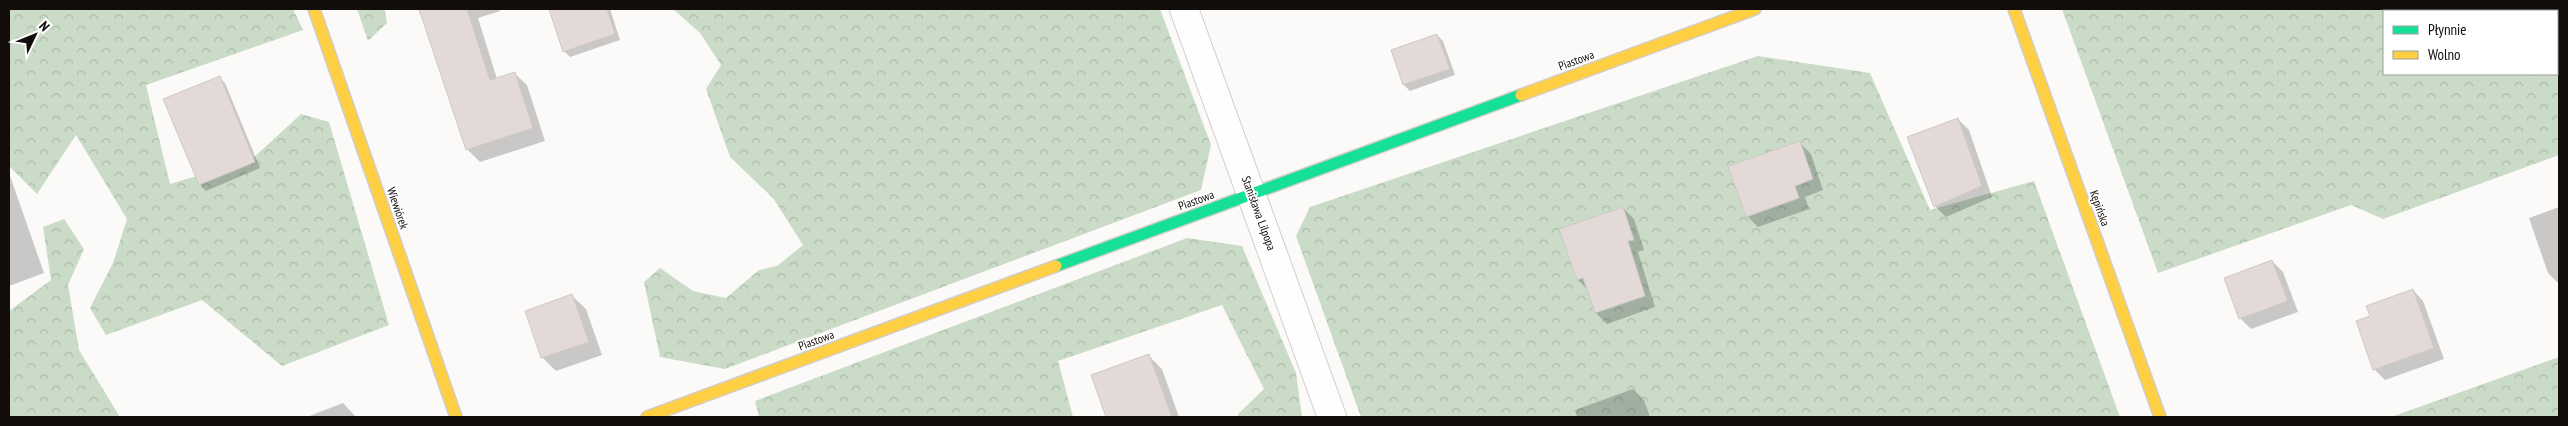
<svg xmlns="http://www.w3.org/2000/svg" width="2568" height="426" font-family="'PT Sans Narrow',sans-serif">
  <defs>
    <pattern id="forest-crowns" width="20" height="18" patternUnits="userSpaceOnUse" patternTransform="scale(1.25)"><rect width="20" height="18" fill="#cadbc8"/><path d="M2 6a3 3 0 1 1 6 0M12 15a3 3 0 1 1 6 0" fill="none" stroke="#acbbaa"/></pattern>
  </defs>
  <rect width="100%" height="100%" fill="#fcfaf8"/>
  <!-- forest -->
  <path fill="url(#forest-crowns)" fill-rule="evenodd" d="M9,9H293L303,30L146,85L170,184L251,160L301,114L329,122L389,325L282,366L202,300L106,335L90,308L113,263L127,219L76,135L37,194L9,166Z
    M357,9H385L387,23L368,41Z
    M673,9H1160L1211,145L1201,190L725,369L660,357L644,282L660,268L693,291L726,298L759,270L777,266L803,245L773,198L730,157L706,89L721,65L700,33Z
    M2062,9H2559V155L2383,219L2351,205L2158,273ZM2557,11V74H2384V11Z
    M1758,56L1870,73L1930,210L2034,181L2120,417H1361L1296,236L1310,207Z
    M64,219L84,249L68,285L79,350L120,417H9V311L51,280L43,227Z
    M1187,238L1242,246L1296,373L1302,417H1239L1238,414L1264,389L1222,305L1058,361L1073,417H759L755,401Z
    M2559,357V417H2391Z"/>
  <!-- shadow -->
  <path fill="#0003" d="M418,9H499L500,11L478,18L497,79L514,73L527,85L545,141L480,162L468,150L425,24Z
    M570,9H610L620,40L570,57L564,51L552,15Z
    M1437,35L1443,41L1455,75L1410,91L1404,85L1392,51Z
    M219,77L225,83L260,168L206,191L200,185Z
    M1958,119L1969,130L1992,197L1946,217L1935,206Z
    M1800,143L1811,154L1823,190L1805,197L1809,209L1758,227L1747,216Z
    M9,173L44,273L9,286Z
    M2559,207V284L2548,273L2529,218Z
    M1623,208L1634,219L1644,250L1638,252L1655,307L1607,324L1596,313L1588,290L1578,280Z
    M2272,261L2283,272L2298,312L2251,329L2240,318Z
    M2413,290L2423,301L2444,359L2385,380L2374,369Z
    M572,296L586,309L602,355L556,371L543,358L526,311Z
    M1148,355L1162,369L1179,417H1107L1092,376Z
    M1633,389L1644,400L1650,417H1577L1575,410Z
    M343,403L356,417H307Z"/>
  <!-- building -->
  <path fill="#e3d9d6" stroke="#cdc9c8" d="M419,9H467L490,80L515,72L533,128L466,150Z
    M549,9H607L615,34L563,52Z
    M1437,34L1450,69L1403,85L1391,50Z
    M220,76L255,162L199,185L163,99Z
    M1958,118L1982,186L1934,207L1907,137Z
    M1800,141L1813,179L1795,186L1799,198L1746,217L1728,166Z
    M1623,207L1634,240L1628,241L1645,296L1595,313L1583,278L1577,280L1559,229Z
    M2272,260L2288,301L2239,319L2224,278Z
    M2413,289L2434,348L2373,370L2356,321L2370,316L2366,306Z
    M572,294L589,342L541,358L525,311Z
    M1149,354L1172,417H1106L1091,375Z"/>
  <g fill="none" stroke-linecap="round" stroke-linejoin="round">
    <defs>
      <path id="street" d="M1184,9L1332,417"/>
      <path id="fast" d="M1056,266L1521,95"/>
      <path id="slow" d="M314,9L456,417
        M2014,9L2160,417
        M1521,95L1755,9
        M647,417L1056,266"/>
    </defs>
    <!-- street casing -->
    <use href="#street" stroke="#d1cdcb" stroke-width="30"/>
    <!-- fast casing -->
    <use href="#fast" stroke="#d1cdcb" stroke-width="14"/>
    <!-- slow casing -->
    <use href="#slow" stroke="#d1cdcb" stroke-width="14"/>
    <!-- street -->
    <use href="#street" stroke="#fffefe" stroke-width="28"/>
    <!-- fast -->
    <use href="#fast" stroke="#16e098" stroke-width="11"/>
    <!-- slow -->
    <use href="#slow" stroke="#ffcf43" stroke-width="11"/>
  </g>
  <g text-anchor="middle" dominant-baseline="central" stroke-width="4" stroke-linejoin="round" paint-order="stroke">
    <!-- street labels -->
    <g font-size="12" fill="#120d0a" stroke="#fff">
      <text transform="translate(1576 60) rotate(-20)">Piastowa</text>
      <text transform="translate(1196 200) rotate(-20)">Piastowa</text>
      <text transform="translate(398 208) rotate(71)">Wiewiórek</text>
      <text transform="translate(2100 208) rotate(70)">Kępińska</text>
      <text transform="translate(1259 213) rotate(70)">Stanisława Lilpopa</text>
      <text transform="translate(816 340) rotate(-20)">Piastowa</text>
    </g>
  </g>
  <!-- border -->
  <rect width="2568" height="426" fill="none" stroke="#120d0a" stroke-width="20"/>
  <!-- legend -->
  <rect x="2383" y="10" width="175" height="65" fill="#ffffff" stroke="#a09e9d"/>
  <rect x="2393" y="26" width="25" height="8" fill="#16e098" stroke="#a09e9d"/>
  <text x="2428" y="35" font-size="15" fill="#120d0a">Płynnie</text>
  <rect x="2393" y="51" width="25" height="8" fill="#ffcf43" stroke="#a09e9d"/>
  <text x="2428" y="60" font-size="15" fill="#120d0a">Wolno</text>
  <!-- north arrow -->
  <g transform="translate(35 35) rotate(47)" stroke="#ffffff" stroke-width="4" paint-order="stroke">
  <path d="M0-4L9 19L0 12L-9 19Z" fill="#120d0a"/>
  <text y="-8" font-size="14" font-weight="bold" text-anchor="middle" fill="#120d0a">N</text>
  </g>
</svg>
